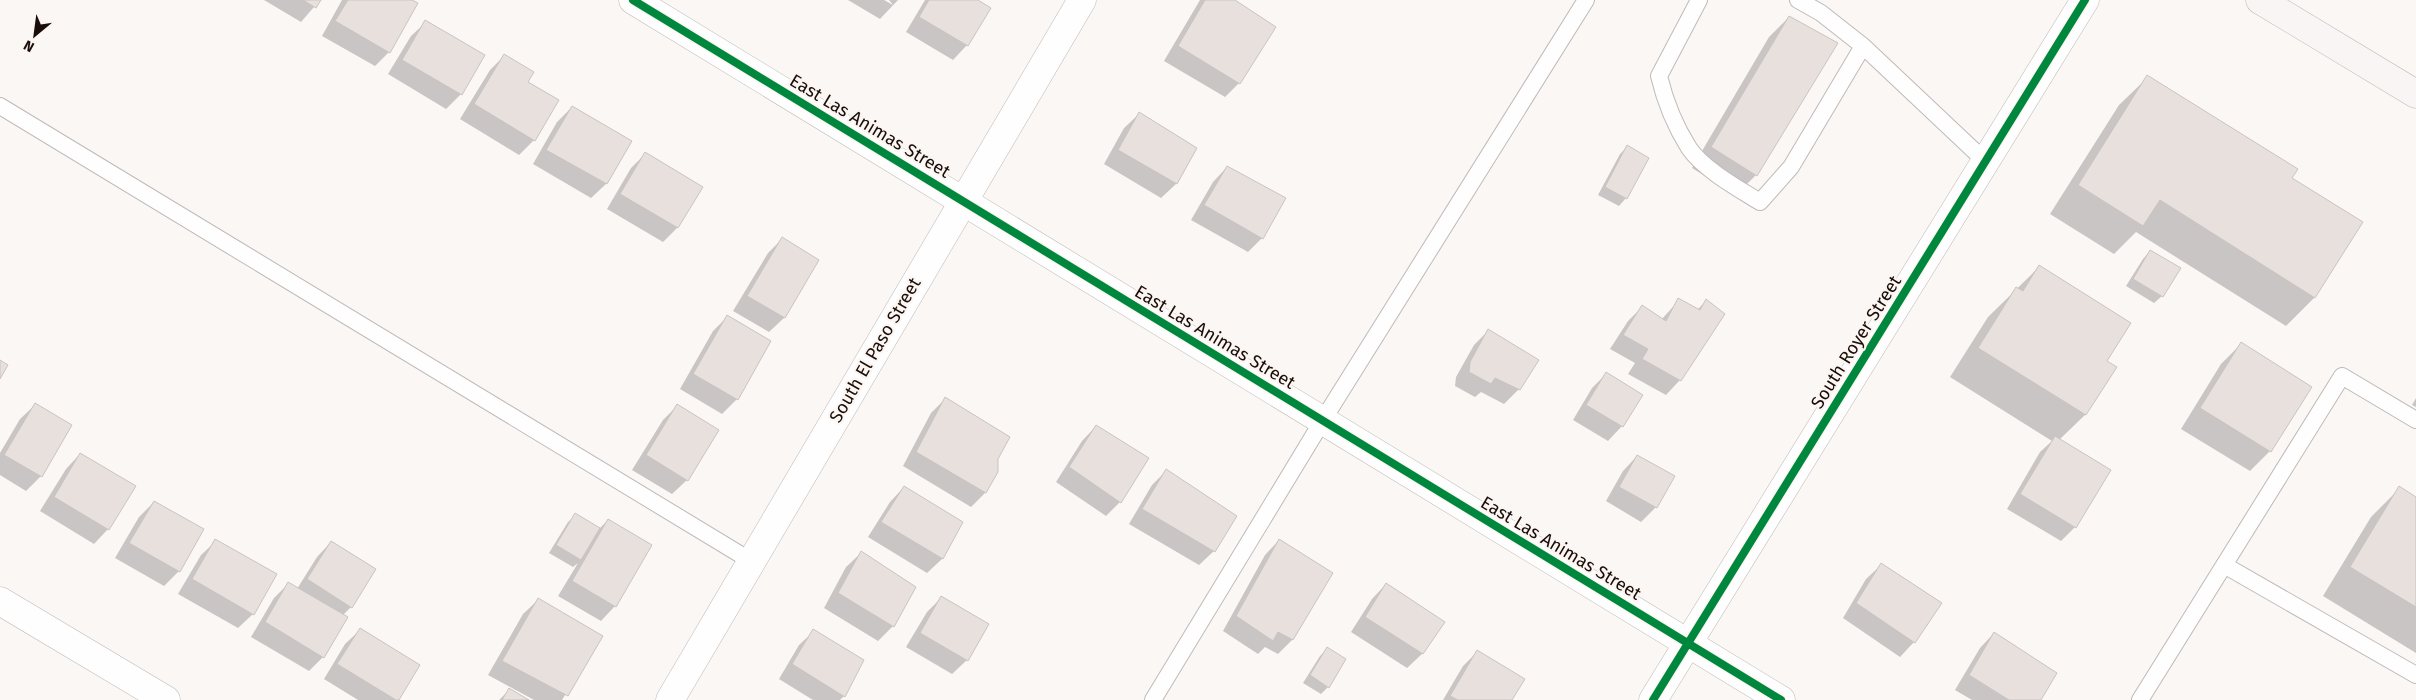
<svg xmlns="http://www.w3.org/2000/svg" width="2416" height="700" font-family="'Fira Sans',sans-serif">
  <rect width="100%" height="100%" fill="#faf7f5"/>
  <!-- shadow -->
  <path fill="#0003" d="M264,0H320L301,22Z
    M342,0H410L389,52L375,66L322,36Z
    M848,0H884L893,5L889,0H898L880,19Z
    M925,0H976L989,8L967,45L953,60L906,32Z
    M1200,0H1232L1239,83L1225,97L1164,61Z
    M1789,17L1756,175L1736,195L1692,168L1769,37Z
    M426,22L461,94L446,109L388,74L411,36Z
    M504,56L526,82L557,100L534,140L519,155L460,119L490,70Z
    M2148,77L2291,178L2314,298L2286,326L2136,232L2114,254L2050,214L2119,105Z
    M572,107L630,141L606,184L591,198L533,164L557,122Z
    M1139,114L1195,149L1176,184L1161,198L1104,164L1124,128Z
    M1627,147L1626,198L1619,206L1598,195L1620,154Z
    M646,153L701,187L677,228L663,242L607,209L631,168Z
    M1227,167L1262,238L1248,252L1191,220L1213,182Z
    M782,239L818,260L784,318L769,332L733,311L768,253Z
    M2150,251L2162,296L2154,303L2126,286L2143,259Z
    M2039,267L2105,361L2115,367L2085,415L2059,440L2075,527L2061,541L2007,509L2040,452L2052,441L1950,377L1988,317Z
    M1679,300L1697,310L1706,301L1680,380L1666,395L1628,374L1635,363L1610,349L1628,321L1642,307L1662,319Z
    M727,317L737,399L722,414L680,389L713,331Z
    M1488,331L1519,389L1504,404L1481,392L1475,397L1455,386L1456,377L1474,345Z
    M2241,344L2270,451L2250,471L2181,429L2221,364Z
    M1606,374L1622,426L1608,441L1573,420L1592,388Z
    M946,398L996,459L997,472L985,493L971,507L903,466L931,413Z
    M2416,398V407L2412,405Z
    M35,405L71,426L41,476L26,491L0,475V453L20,419Z
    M677,406L687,480L672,494L632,470L663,420Z
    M1096,426L1120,502L1106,516L1056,482L1082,441Z
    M80,454L108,529L94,544L40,511L66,469Z
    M1637,456L1673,477L1656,507L1641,522L1606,501L1623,471Z
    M1166,471L1214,551L1199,565L1129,524L1152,485Z
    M904,487L962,523L942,559L927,573L868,537L890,502Z
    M2400,488L2416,498V653L2323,596L2371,517Z
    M154,502L202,530L179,571L164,586L115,558L139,517Z
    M576,515L599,529L608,520L615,606L601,621L558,596L578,563L573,567L549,553L568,522Z
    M1279,540L1292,640L1278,654L1265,647L1258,654L1223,631L1265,555Z
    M216,541L253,614L238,628L178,594L201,555Z
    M331,542L351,607L342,616L323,657L309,671L251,637L274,598L288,584L297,589L317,557Z
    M861,553L914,588L893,626L878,641L824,608L846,567Z
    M1881,565L1914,642L1900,657L1843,618L1866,579Z
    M1386,584L1443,623L1422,654L1407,668L1351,632L1372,599Z
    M942,597L967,660L952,674L906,647L927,612Z
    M538,600L601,636L562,700H534L488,675L523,614Z
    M360,630L398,700H358L324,679L345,644Z
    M814,631L844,696L840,700H813L779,679L799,645Z
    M1994,633L2039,700H1972L1955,690L1980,648Z
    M1327,649L1328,687L1321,694L1303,683L1320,656Z
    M1477,652L1511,700H1443L1463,666Z
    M509,690L527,700H499Z"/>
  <!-- building -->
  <path fill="#e8e0dc" stroke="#cac3c0" d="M303,0H321L316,8Z
    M348,0H412L418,3L390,53L335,21Z
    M929,0H978L991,8L968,46L919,17Z
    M1205,0H1235L1276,27L1240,84L1178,46Z
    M1789,16L1838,43L1757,176L1711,147Z
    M425,20L485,55L462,95L402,60Z
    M504,54L534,72L528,82L559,100L535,141L474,104Z
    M2147,75L2298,169L2292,178L2363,222L2315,298L2160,200L2143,226L2078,185Z
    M572,106L632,141L607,184L546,150Z
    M1139,112L1197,148L1177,184L1118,150Z
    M1627,145L1649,158L1627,199L1605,187Z
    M645,152L703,187L678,228L620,194Z
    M1227,166L1286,198L1263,239L1204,205Z
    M782,237L819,260L785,318L747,296Z
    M2150,250L2181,268L2163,297L2133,279Z
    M2039,265L2131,323L2107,361L2117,367L2086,415L1978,348L2016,287L2023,291Z
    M1678,298L1700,310L1706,299L1725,314L1681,381L1642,359L1648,349L1623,335L1642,305L1666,321Z
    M727,315L771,341L738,400L693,374Z
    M1488,329L1539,360L1520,390L1495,378L1491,384L1469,372L1470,362Z
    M2241,342L2312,387L2271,452L2200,408Z
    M0,360L8,365L0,379Z
    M1606,372L1643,395L1623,427L1586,405Z
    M945,397L1010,437L998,459V472L986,493L916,452Z
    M35,403L72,425L42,477L4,455Z
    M677,404L719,430L688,481L646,455Z
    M1096,425L1149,458L1121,503L1069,467Z
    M2055,436L2111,470L2076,528L2020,494Z
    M80,453L136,486L109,530L54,497Z
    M1637,455L1675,476L1657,508L1619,487Z
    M1166,469L1237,516L1215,552L1142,509Z
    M904,486L963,522L943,559L881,522Z
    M2399,486L2416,497V607L2350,567Z
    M154,501L204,529L180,572L129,543Z
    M575,513L600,528L581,560L556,545Z
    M608,519L652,545L616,607L572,581Z
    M215,539L277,574L254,615L192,579Z
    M1279,539L1333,573L1293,640L1278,632L1273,641L1236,616Z
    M331,541L376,569L352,608L307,579Z
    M861,551L916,587L894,627L838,593Z
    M1881,563L1942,603L1915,643L1856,603Z
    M288,582L348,617L324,658L265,622Z
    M1386,583L1445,622L1423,654L1365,617Z
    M941,596L989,624L968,661L920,633Z
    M538,598L603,636L568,696L502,661Z
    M360,628L420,665L399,700H396L337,664Z
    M813,629L864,660L845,697L792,664Z
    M1994,632L2057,673L2041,700H2009L1969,675Z
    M1327,647L1346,659L1329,688L1310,675Z
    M1477,650L1525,679L1512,700H1458L1450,696Z
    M509,688L529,700H502Z"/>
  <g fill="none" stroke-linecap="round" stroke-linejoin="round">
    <defs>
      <path id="service" d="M1699,0L1659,76C1665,101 1675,126 1689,148C1703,169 1739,189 1760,202L1791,167L1863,46
        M1798,0L1821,13L1863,46L1985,161
        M0,106L751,561
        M2224,565L2416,675
        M1153,700L1323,420L1586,0
        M2140,700L2342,376L2416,420"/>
      <path id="minor" d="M633,0L1781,700
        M0,601L166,700
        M670,700L1082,0
        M1653,700L2085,0"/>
      <path id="secondary" d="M2260,0L2416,94"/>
    </defs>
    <!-- service casing -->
    <use href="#service" stroke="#c1b9b6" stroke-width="18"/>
    <!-- minor casing -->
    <use href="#minor" stroke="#c1b9b6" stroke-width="29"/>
    <!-- secondary casing -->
    <use href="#secondary" stroke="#c1b9b6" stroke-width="29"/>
    <!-- service -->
    <use href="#service" stroke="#fefefe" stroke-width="16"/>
    <!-- minor -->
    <use href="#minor" stroke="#fefefe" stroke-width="28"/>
    <!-- secondary -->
    <use href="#secondary" stroke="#f8f5f4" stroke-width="28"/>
    <defs>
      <path id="cycleway" d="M633,0L1781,700
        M1653,700L2085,0"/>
    </defs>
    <!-- cycleway casing -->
    <use href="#cycleway" stroke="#fcf6f3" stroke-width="11"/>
    <!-- cycleway -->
    <use href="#cycleway" stroke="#00873e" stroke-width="8"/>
  </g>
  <g text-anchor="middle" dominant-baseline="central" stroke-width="4.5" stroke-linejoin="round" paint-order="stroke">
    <!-- street labels -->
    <g font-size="18" fill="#180d09" stroke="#fcf6f3">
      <text transform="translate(870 126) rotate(31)">East Las Animas Street</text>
      <text transform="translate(1215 337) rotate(31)">East Las Animas Street</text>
      <text transform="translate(1856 342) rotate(-58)">South Royer Street</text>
      <text transform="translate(875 350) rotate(-60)">South El Paso Street</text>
      <text transform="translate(1561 548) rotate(31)">East Las Animas Street</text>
    </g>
  </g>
  <!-- north arrow -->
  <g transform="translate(35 35) rotate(209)" stroke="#fcf6f3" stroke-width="4" paint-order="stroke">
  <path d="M0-4L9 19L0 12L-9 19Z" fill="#180d09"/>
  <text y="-8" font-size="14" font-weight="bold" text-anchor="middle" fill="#180d09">N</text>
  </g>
</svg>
